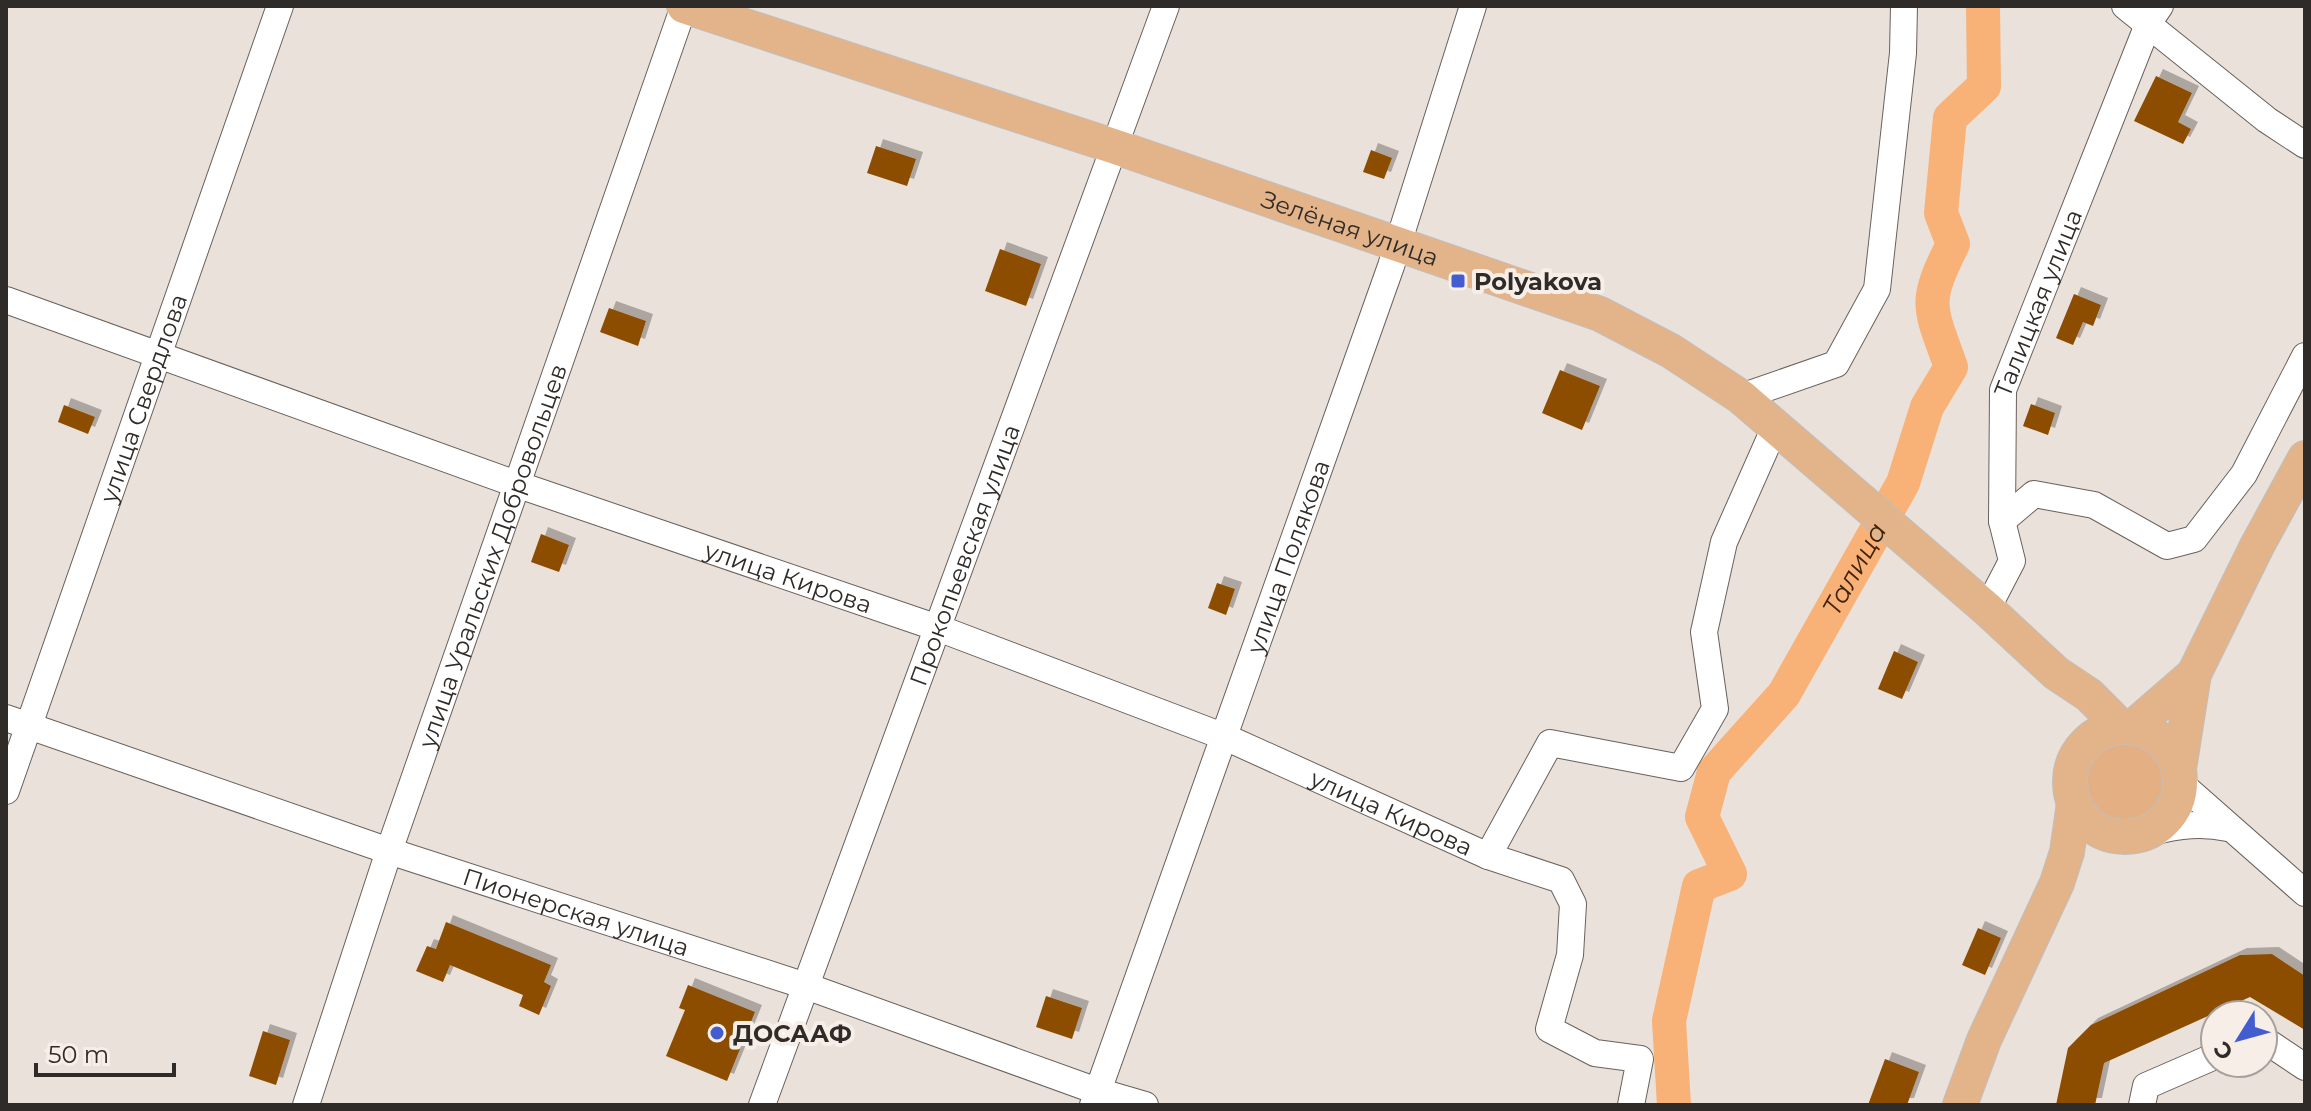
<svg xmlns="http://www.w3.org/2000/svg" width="2311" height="1111" font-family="Montserrat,sans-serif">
  <defs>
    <filter id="shadow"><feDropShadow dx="7" dy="-7" stdDeviation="0" flood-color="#0004"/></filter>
  </defs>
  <rect width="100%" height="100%" fill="#eae1da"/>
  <!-- green -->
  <path fill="#e5af84" d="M2082 778a42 42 0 1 1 84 0a42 42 0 1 1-84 0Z"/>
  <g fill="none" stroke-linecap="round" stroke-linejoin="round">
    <!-- river -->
    <path stroke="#f8b176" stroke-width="34" id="s1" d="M1674,1105L1669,1021L1699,886L1730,874L1702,817L1714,772L1784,694L1903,483L1927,407L1951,367C1929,305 1923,304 1953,244L1941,213L1950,118L1984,86L1983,6"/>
  </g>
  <!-- building -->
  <path fill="#8c4d06" filter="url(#shadow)" d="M2156,76L2192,93L2178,122L2191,129L2183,144L2134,121Z
    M876,146L916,159L907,186L867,173Z
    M1371,150L1392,158L1384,179L1363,172Z
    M1000,249L1041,264L1026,306L985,291Z
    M2074,294L2101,305L2093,326L2083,322L2073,345L2056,338Z
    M609,308L646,321L638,346L600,332Z
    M1560,370L1600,386L1582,430L1542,413Z
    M2031,404L2055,413L2048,435L2023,426Z
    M64,405L95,417L88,434L58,422Z
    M541,534L569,545L559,572L531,562Z
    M1217,583L1235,589L1226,615L1208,608Z
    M1894,651L1918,662L1902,699L1878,689Z
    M446,922L551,965L544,982L551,986L539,1015L519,1006L523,995L450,965L443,982L416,971L427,946L436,949Z
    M1978,928L2001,938L1985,975L1962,965Z
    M2272,954L2305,976V1030L2250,997L2104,1063L2095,1105H2056L2068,1048L2091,1025L2240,955Z
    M688,985L755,1012L727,1081L666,1056L685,1010L679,1008Z
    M1046,996L1082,1008L1072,1039L1036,1027Z
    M263,1031L290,1040L276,1085L249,1076Z
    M1885,1059L1919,1072L1907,1105H1868Z"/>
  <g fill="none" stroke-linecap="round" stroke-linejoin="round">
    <defs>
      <g id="minor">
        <path d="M2125,6L2267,120L2305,145"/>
        <path id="s2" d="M6,300L516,484L938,628L1225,737L1488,856L1561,880L1573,904L1570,955L1549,1029L1595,1053L1640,1059L1631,1105"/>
        <path d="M1741,397L1836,364L1877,289L1903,53L1904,6"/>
        <path d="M2002,521L2034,494L2094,505L2167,546L2194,539L2244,474L2305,356"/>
        <path id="s3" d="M1987,609L2012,561L2002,521L2003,390L2149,22L2160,6"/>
        <path id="s4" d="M6,718L389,851L806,986L1097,1091L1145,1105"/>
        <path d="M2179,782L2305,893"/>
        <path id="s5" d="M6,791L280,6"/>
        <path d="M2137,836C2168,827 2196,821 2228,828"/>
        <path d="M1488,856L1550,743L1681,768L1715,709L1704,632L1724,542L1775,427"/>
        <path d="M2263,1039L2305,1067"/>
        <path id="s6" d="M306,1105L389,851L684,6"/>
        <path id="s7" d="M762,1105L1166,6"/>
        <path id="s8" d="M1093,1105L1391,266L1473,6"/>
        <path d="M2142,1105L2146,1086L2215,1056"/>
      </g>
      <g id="major">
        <path id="s9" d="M684,6L1116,147L1600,314L1671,351L1741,397L1987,609L2056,673L2089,695L2120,726"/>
        <path d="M2133,727L2194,674"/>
        <circle cx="2125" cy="782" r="55"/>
        <path d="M2179,769L2194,674L2257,546L2305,458"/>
        <path d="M1960,1105L1984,1040L2057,883L2067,852L2074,803"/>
      </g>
    </defs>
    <!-- minor casing -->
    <use href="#minor" stroke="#69615c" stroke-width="28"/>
    <!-- major casing -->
    <use href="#major" stroke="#c1bfbf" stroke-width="36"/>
    <!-- minor -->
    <use href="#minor" stroke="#fff" stroke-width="26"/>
    <!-- major -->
    <use href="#major" stroke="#e3b389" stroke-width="34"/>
  </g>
  <!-- markers -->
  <g fill="#435dd0" stroke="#f7eee7" stroke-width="3">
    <rect x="1450" y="273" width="16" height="16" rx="4"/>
    <circle cx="717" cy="1033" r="8"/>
  </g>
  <g text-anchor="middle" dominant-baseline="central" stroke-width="8" stroke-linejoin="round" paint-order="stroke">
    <!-- street labels -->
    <g font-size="24" fill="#2f2b29" stroke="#f7eee7">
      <text stroke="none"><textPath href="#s9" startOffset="702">Зелёная улица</textPath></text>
      <text stroke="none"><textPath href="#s3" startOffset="320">Талицкая улица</textPath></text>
      <text stroke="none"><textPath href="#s5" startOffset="416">улица Свердлова</textPath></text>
      <text stroke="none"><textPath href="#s6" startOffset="580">улица Уральских Добровольцев</textPath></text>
      <text stroke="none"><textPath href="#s7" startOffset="586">Прокопьевская улица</textPath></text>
      <text stroke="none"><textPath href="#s8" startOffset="582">улица Полякова</textPath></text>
      <text stroke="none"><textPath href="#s2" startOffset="830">улица Кирова</textPath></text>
      <text stroke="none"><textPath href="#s2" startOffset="1478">улица Кирова</textPath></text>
      <text stroke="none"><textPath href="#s4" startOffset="602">Пионерская улица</textPath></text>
    </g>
    <!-- poi labels -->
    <g font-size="24" font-weight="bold" fill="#2f2b29" stroke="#f7eee7" text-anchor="start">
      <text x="1474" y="281">Polyakova</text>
      <text x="733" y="1033">ДОСААФ</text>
    </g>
    <!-- water labels -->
    <g font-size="26" font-style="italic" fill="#3f2309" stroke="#f7eee7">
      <text stroke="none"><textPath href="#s1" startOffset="614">Талица</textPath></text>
    </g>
  </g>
  <!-- border -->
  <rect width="2311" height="1111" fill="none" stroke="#2f2b29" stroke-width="16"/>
  <!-- north arrow -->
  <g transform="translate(2239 1039) rotate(233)"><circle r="38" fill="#f7eee7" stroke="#a7a09b" stroke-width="2"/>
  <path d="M0-6L14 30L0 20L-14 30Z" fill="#435dd0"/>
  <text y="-12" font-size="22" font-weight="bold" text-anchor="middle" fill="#2f2b29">С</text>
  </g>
  <!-- scale -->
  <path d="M36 1063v12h138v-12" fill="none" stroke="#2f2b29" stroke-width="4"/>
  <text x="48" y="1063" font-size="24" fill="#2f2b29" stroke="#f7eee7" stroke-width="6" paint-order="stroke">50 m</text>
</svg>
